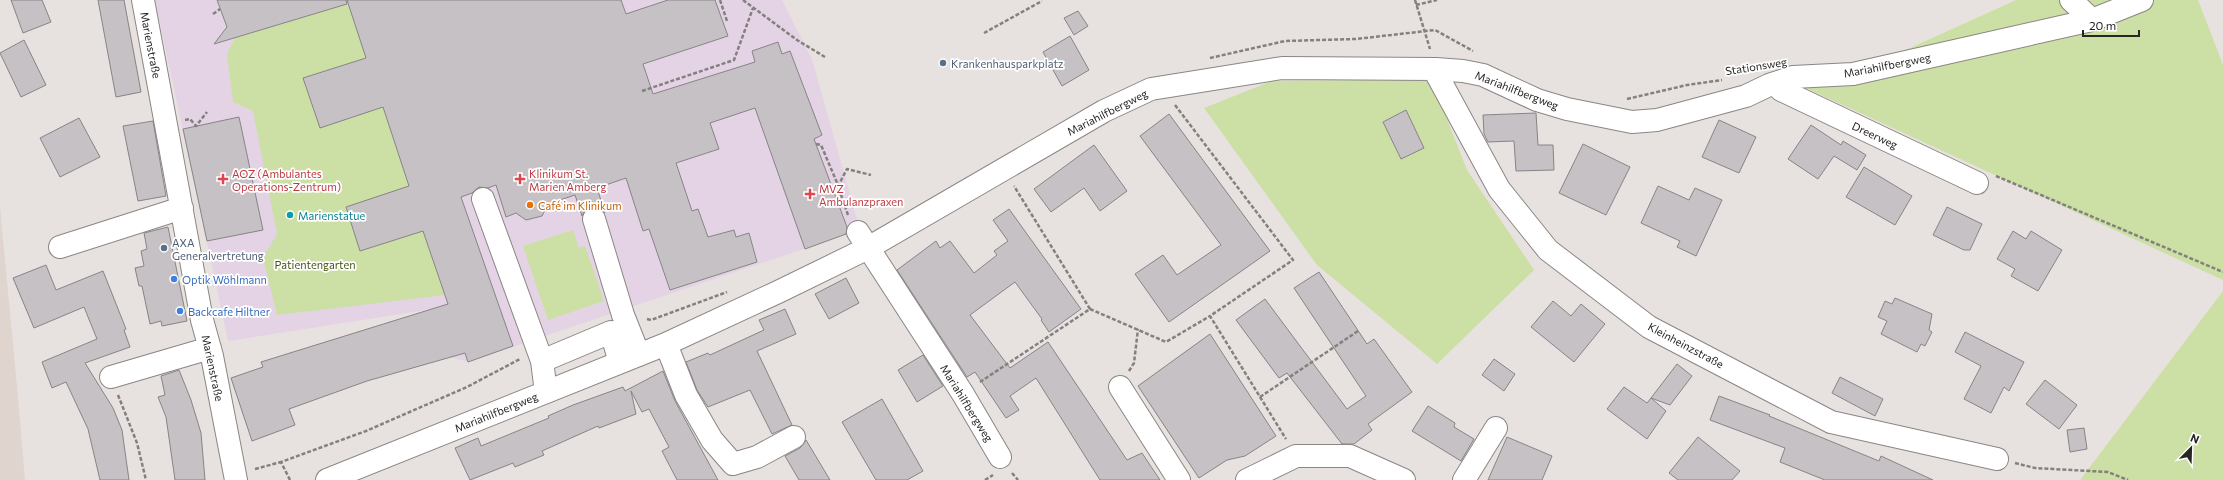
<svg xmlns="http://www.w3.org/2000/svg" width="2223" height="480" font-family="Commissioner,sans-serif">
  <rect width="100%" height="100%" fill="#e7e2df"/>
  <!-- built -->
  <path fill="#e0d5ce" d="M0,207L17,386L25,480H0Z"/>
  <!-- medical -->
  <path fill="#e4d3e5" d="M155,0H782L812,59L860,230L468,362L450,357L433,309L228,341Z"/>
  <!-- green -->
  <path fill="#ccdfa4" d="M2016,0H2198L2223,65V280L1806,88L1853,74Z
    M348,3L366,58L303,78L320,128L383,107L409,186L346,207L360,251L423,231L445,295L277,315L263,258L277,234L253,111L233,102L227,54L235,38Z
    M1361,80L1432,81L1467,170L1534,270L1437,364L1317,265L1204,108L1272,81Z
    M573,230L579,248L585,246L604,301L548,320L523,246Z
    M2223,291V480H2080Z"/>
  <!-- building -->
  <path fill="#c5c1c5" stroke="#878487" d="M11,0H42L51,22L23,33Z
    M98,0H124L141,92L116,97Z
    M217,0H346L347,4L214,44L227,27Z
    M347,0H621L626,14L668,0H715L728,36L643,64L653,94L755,62L752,51L778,42L782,54L790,51L822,135L814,139L847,227L846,234L805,249L755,108L710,123L719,149L676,163L692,211L698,209L708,237L734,230L736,237L749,233L757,262L670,290L649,229L643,231L626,178L597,188L605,213L597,207H591L585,210L582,216L575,195L548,204L542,216L526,220L516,213L506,217L496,185L488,188L479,187L472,193L461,197L513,346L468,362L465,353L367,381L289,409L295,425L252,441L231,378L263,367L261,362L448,304L423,231L360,251L346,207L409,186L383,107L320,128L303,78L366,58Z
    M1078,11L1088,26L1074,35L1064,18Z
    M1070,36L1089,70L1062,86L1043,52Z
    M24,40L46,85L21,97L0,53Z
    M1406,110L1424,148L1401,159L1383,122Z
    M1536,113L1538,145H1553L1554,170L1516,171L1514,141L1488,142L1484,134L1483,115Z
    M1169,114L1270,251L1169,322L1135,274L1163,255L1177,275L1221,245L1140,136Z
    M239,117L263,230L207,241L183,129Z
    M79,118L100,157L60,177L40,138Z
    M1719,120L1756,137L1739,173L1702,157Z
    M153,121L166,196L138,201L123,126Z
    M1811,125L1841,145L1843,141L1866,155L1857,170L1834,156L1818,179L1788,159Z
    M1583,144L1630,167L1606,215L1559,193Z
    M1094,145L1127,191L1100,211L1084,188L1051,212L1034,189Z
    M1864,167L1912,196L1895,225L1846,197Z
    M1658,186L1689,200L1695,188L1722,200L1696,256L1677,247L1680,241L1641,223Z
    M1947,207L1982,224L1970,250H1964L1933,235Z
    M1009,209L1081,309L1049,332L1041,320L1042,319L1015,282L970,315L1010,368L1048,342L1127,460L1142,453L1160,480H1100L1036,378L1010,396L1019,410L1006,418L975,372L967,377L897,270L936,241L940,248L950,241L974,273L997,255L994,251L1008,241L993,220Z
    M168,227L187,321L162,326L161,321L150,324L142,286H139L135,268L144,266L141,251L147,249L144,233Z
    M2013,231L2026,239L2031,231L2062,250L2038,291L2011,276L2015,269L1997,259Z
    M46,265L56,290L103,271L126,329L124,330L130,347L85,363L113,408L122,430L129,480H100L88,429L66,382L52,388L42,362L97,339L84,307L34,328L13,278Z
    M1319,272L1367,344L1374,339L1412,392L1368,424L1372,430L1354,444H1342L1287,373L1279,378L1236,320L1265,299L1347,409L1366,396L1294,288Z
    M846,278L859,303L829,319L815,294Z
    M1895,298L1932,314L1929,330L1932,332L1925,346L1921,344L1917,352L1881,334L1887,321L1878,317L1885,301L1892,304Z
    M1553,301L1571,316L1581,304L1605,324L1574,362L1531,327Z
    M785,309L796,334L757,351L792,425L772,434L750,390L708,407L697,390L686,362L708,353L710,355L764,330L759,320Z
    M1965,332L2024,362L2009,391L2004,387L1991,413L1964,399L1981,366L1955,352Z
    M1210,334L1276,436L1245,456L1227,460L1199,478L1138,386Z
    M923,355L943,386L917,402L898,370Z
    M1494,359L1515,374L1504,391L1482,375Z
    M1677,364L1692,376L1670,405L1651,398Z
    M179,370L191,400L201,433L205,480H175L166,417L158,397L165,395L161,376Z
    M663,371L675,401L718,480H677L662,451L669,447L649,409L642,412L631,391L636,414L599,428L598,426L542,451L544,455L515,467L513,463L470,480L455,448L478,438L481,446L549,418L548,416L573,405L623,387L625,391Z
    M1840,377L1883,399L1875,416L1832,393Z
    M2045,380L2077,405L2059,429L2026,404Z
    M1624,387L1647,403L1651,398L1666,411L1647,439L1607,409Z
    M1719,396L1770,415L1769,416L1879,461L1881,456L1933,480H1825L1780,462L1785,448L1710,420Z
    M882,399L923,471L907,480H876L842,422Z
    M1428,406L1455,423L1454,427L1474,439L1461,461L1412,431Z
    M2084,428L2087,449L2070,452L2067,430Z
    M1507,437L1552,456L1542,480H1488Z
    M1698,437L1740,471L1732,480H1678L1669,473Z
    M806,440L830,480H799L785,456L800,448Z"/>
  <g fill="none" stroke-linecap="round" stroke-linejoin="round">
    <defs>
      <path id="minor" d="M143,0L202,320L212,356L236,480
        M2071,0L2092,20
        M1436,69L1437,75L1499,189L1548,250L1649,327L1831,422L1997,459
        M1775,83L1781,90L1977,183
        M483,199L542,361L546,392
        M594,219L623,315L639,355
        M858,232L963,394L1000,457
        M60,247L182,208
        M666,344L686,395L712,440L733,464L757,457L794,437
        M542,361L611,332L620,362
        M111,377L210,348
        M1120,387L1179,480
        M327,480L666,344L778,292L868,248L1104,111L1151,89L1282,68L1436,69L1463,71L1483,75L1537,100L1567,109L1632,122L1657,120L1746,96L1769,85L1793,77L1853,74L2092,20L2142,0
        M1247,480L1296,456H1350L1404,480
        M1464,480L1496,428"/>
    </defs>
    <!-- minor casing -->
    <use href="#minor" stroke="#8b8683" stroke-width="24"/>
    <!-- path -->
    <path stroke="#83807e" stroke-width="2.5" stroke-dasharray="4 2" stroke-linecap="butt" d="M720,0L727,21
      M743,0L797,40L825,57
      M1415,0L1430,49
      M1416,5L1437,0
      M213,14L220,9
      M984,33L1042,1
      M1210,58L1285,41L1356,39L1435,30L1473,51
      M642,91L734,60L753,8
      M1627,99L1687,85L1722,80
      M1175,105L1293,260L1210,316L1286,439
      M185,120L190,119L196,126L207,112
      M816,144L821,145L838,185
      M1996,176L2223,272
      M848,215L838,186L847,169L871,175
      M1090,309L1166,342L1210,316
      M647,319L651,320L727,292
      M1129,371L1134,363L1138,329
      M980,382L1090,309L1014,186
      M118,395L137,443L146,480
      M1260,397L1358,331
      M2015,463L2035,468L2108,472L2128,480
      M255,469L281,462
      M1012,473L1018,480
      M290,480L281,462L366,431L467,387L520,359
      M985,480L993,475"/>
    <!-- minor -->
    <use href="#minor" stroke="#fff" stroke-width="22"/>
  </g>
  <!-- markers -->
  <g fill="#5c6f8a" stroke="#fff" stroke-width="1.5">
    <circle cx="943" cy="63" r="4"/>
    <circle cx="164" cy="248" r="4"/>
  </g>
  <g fill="#e0444e" stroke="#fff" stroke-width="1.5">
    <path d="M221 173h4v4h4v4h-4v4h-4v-4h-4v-4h4z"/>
    <path d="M518 173h4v4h4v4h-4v4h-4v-4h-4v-4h4z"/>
    <path d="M808 188h4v4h4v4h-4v4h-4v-4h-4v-4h4z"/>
  </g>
  <circle fill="#e8710a" stroke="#fff" stroke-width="1.5" cx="530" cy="205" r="4"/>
  <circle fill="#0f9aa8" stroke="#fff" stroke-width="1.5" cx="290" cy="215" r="4"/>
  <g fill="#3f7fe0" stroke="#fff" stroke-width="1.5">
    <circle cx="174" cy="279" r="4"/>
    <circle cx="180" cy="311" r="4"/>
  </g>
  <g text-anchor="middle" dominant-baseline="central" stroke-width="3.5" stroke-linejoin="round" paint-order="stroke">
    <!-- street labels -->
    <g font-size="11" fill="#282625" stroke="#fff">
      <text transform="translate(151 45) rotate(79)">Marienstraße</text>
      <text transform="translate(1887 65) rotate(-11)">Mariahilfbergweg</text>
      <text transform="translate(1756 66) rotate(-9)">Stationsweg</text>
      <text transform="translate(1517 90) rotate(21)">Mariahilfbergweg</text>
      <text transform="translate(1107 112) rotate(-27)">Mariahilfbergweg</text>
      <text transform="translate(1875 135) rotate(25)">Dreerweg</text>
      <text transform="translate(1686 345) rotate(28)">Kleinheinzstraße</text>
      <text transform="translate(213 368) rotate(78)">Marienstraße</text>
      <text transform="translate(967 403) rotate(58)">Mariahilfbergweg</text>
      <text transform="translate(496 412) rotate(-22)">Mariahilfbergweg</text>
    </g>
    <!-- service labels -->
    <g font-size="11" fill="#4e5e75" stroke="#fff" text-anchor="start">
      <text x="951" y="63">Krankenhausparkplatz</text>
      <text x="172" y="242">AXA<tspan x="172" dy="13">Generalvertretung</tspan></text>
    </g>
    <!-- health labels -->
    <g font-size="11" fill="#be3a42" stroke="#fff" text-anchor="start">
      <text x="232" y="173">AOZ (Ambulantes<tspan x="232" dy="13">Operations-Zentrum)</tspan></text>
      <text x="529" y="173">Klinikum St.<tspan x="529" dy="13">Marien Amberg</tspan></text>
      <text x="819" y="188">MVZ<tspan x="819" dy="13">Ambulanzpraxen</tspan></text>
    </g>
    <!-- food labels -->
    <g font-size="11" fill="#c56008" stroke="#fff" text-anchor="start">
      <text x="538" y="205">Café im Klinikum</text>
    </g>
    <!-- culture labels -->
    <g font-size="11" fill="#0d838f" stroke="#fff" text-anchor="start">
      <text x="298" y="215">Marienstatue</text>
    </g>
    <!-- park labels -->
    <g font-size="11" fill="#455512" stroke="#fff">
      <text x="315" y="264">Patientengarten</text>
    </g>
    <!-- shop labels -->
    <g font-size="11" fill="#366cbe" stroke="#fff" text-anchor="start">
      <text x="182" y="279">Optik Wöhlmann</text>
      <text x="188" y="311">Backcafe Hiltner</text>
    </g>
  </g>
  <!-- north arrow -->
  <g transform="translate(2191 448) rotate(23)" stroke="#ffffff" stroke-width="3" paint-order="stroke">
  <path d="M0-3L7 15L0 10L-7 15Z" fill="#282625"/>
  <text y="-6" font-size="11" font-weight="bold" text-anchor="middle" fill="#282625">N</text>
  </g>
  <!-- scale -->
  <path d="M2083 30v6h56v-6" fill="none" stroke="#282625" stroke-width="2"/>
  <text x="2089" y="30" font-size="12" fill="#282625" stroke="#ffffff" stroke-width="3" paint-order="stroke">20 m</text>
</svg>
